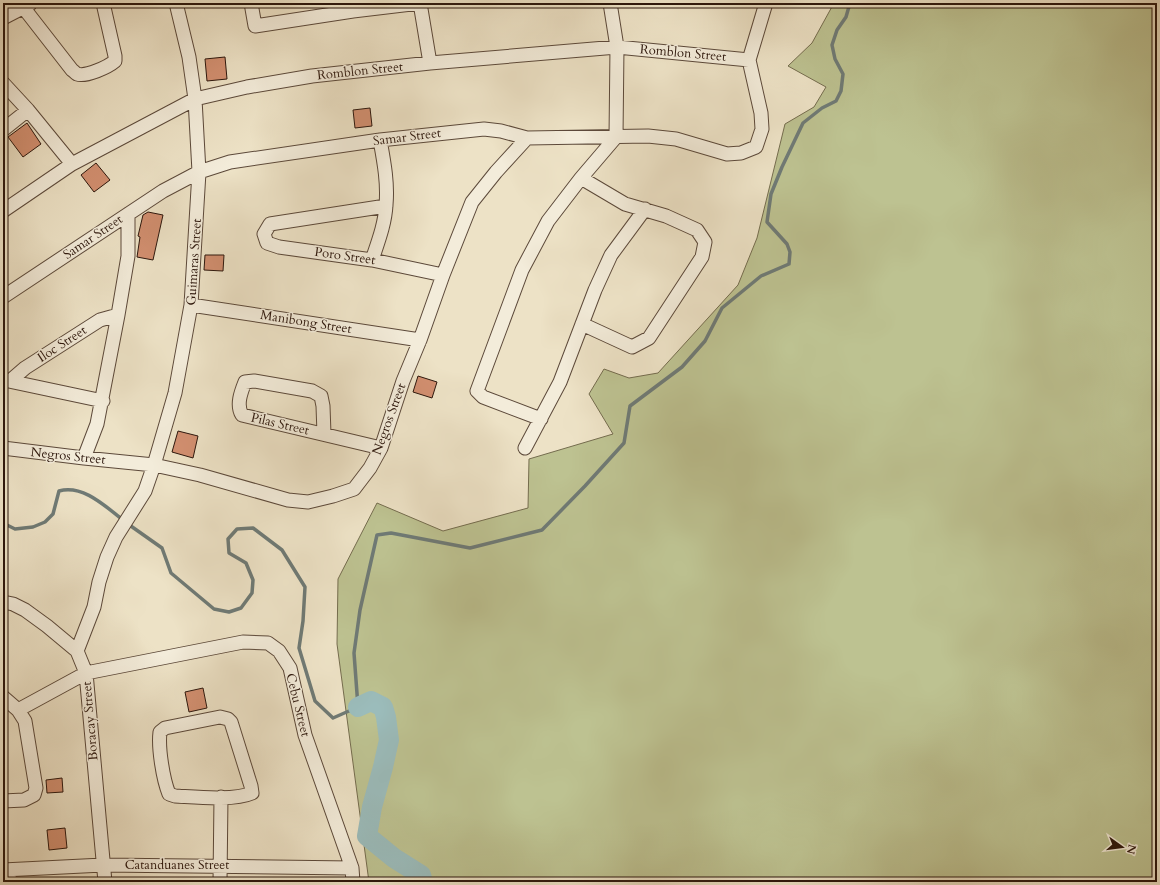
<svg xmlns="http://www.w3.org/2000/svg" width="1160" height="885" font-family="Cardo,serif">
  <rect width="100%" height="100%" fill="#ede2c6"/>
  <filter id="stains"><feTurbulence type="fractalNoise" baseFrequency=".005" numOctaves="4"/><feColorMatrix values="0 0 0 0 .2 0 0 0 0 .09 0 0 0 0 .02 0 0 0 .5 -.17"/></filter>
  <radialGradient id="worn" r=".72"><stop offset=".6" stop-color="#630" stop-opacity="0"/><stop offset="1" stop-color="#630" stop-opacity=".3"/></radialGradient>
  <!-- green -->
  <path fill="#bdc291" stroke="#746c4e" d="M834,3H1157V882H369L337,644L338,579L377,503L443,531L528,508L529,459L613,434L589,394L604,369L629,378L658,373L738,285L757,238L785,124L814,107L826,87L788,66L812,43Z"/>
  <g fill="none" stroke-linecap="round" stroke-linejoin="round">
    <!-- stream -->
    <path stroke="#6f7a75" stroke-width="3.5" d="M3,523L15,529L33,527L45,522L53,514L59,491C83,484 106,507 123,520
      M128,524L162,548L171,573L214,609L229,612L241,608L252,593L253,580L246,563L229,553L228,539L237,529L253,528L282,550L305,587L303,621L299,648L315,701L333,718L358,707L354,653L360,610L377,535L391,533L470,548L542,530L585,486L624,443L630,406L682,367L705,341L722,308L761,276L789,264L790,252L787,244L767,222L771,194L782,167L803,123L822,108L836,101L841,91L843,74L835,59L832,45L837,30L846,17L850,3"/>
    <!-- river -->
    <path stroke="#9bbcbb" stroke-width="20" d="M358,707L371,701L383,707L386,717L389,740L383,767L372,807L367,836L394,858L421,875L423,882"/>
  </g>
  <!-- building -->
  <path fill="#d28f70" stroke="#2c160c" d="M225,57L227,79L207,81L205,59Z
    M370,108L372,126L355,128L353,110Z
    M27,123L41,144L23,157L8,137Z
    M96,163L110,180L94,192L81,175Z
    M148,212L163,215L153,260L137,257L140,237L138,236L143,215Z
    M205,255H224L223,271L204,270Z
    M418,376L437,382L432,398L413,392Z
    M178,431L198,436L193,458L172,452Z
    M203,688L207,708L189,712L185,692Z
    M62,778L63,792L47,793L46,780Z
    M65,828L67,848L49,850L47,830Z"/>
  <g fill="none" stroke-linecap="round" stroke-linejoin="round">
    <defs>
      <path id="minor" d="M251,3L255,26L353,11L420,3
        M420,3L430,63
        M23,7L72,70C74,71 75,73 77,74C86,77 108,67 115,61V56L103,3
        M3,18L30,4
        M3,83L28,110L72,164
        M3,130L28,110
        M581,178L625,204L666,216L697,230L705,242L702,257L649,338L632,347L582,324
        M386,206L270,224L264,234L267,243L279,247L372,260L443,275
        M3,211L72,164L195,99L247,87L312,76L430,63L617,47L749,60
        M372,260C378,242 385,224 386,205C388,183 384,162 380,140
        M3,297L163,191L199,172L230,162L380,140L484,129L501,131L527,138L648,136L676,139L727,154L741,153L756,147L762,129L761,113L749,60L766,3
        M191,305L420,340
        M4,380L103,401
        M10,381L25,368L100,320L118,315
        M541,419L483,397L477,391L522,270L548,221L581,178L616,137L617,47L610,3
        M324,434L323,406L321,396L312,391L254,381L245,382C241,392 236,405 242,415L381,448
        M3,448L84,458L154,465L200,475L288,500L308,502L333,496L354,489L370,468L381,448L403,381L420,340L443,275L472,202L496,172L527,138
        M525,448L560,382L595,290L611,255L645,209
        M84,458L97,424L118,315L128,256V214
        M3,602L13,604L25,610L47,626L77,651L86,673L105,882
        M77,651L94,607L99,582L107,557L116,537L145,491L154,465L175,393L191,305L199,172L195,99L189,57L176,3
        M3,697L18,710L25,721L36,788L34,795L24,800L3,801
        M18,710L86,673L243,642L268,643L279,651L290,668L305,735L352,868L353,882
        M220,717L228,719L231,722L251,786L252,793C234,801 195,797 175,796L169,794C163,779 158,748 160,732L165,728Z
        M3,870L103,865L352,868
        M8,870L10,882
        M220,882L221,797"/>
    </defs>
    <!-- minor casing -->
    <use href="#minor" stroke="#5c493a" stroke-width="15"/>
    <!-- minor -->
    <use href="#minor" stroke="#f3ecda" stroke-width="13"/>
  </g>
  <g text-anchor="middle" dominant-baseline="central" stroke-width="3" stroke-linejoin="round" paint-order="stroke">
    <!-- street labels -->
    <g font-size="13" fill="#2c160c" stroke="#f3ecda">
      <text transform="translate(683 53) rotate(5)">Romblon Street</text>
      <text transform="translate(360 71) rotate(-6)">Romblon Street</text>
      <text transform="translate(407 137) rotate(-7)">Samar Street</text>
      <text transform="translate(93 237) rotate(-34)">Samar Street</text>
      <text transform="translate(345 256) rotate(8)">Poro Street</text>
      <text transform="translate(194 262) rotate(-86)">Guimaras Street</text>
      <text transform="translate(306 322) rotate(9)">Manibong Street</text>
      <text transform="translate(62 344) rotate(-33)">Iloc Street</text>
      <text transform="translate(389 419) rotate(-70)">Negros Street</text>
      <text transform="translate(280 424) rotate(13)">Pilas Street</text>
      <text transform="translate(68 456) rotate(6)">Negros Street</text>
      <text transform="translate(298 705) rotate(76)">Cebu Street</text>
      <text transform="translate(90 721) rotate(-95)">Boracay Street</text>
      <text x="177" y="865">Catanduanes Street</text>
    </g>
  </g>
  <!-- margin -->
  <rect width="1160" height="885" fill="none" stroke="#ede2c6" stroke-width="16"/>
  <rect x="4" y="4" width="1152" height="877" fill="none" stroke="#2c160c" stroke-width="2"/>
  <rect x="8" y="8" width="1144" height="869" fill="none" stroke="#2c160c"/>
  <!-- north arrow -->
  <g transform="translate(1122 847) rotate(104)" stroke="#f3ecda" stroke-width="3" paint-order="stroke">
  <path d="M0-3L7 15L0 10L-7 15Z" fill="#2c160c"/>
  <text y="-6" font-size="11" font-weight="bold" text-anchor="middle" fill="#2c160c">N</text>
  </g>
  <rect width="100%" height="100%" filter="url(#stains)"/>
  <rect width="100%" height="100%" fill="url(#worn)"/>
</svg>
